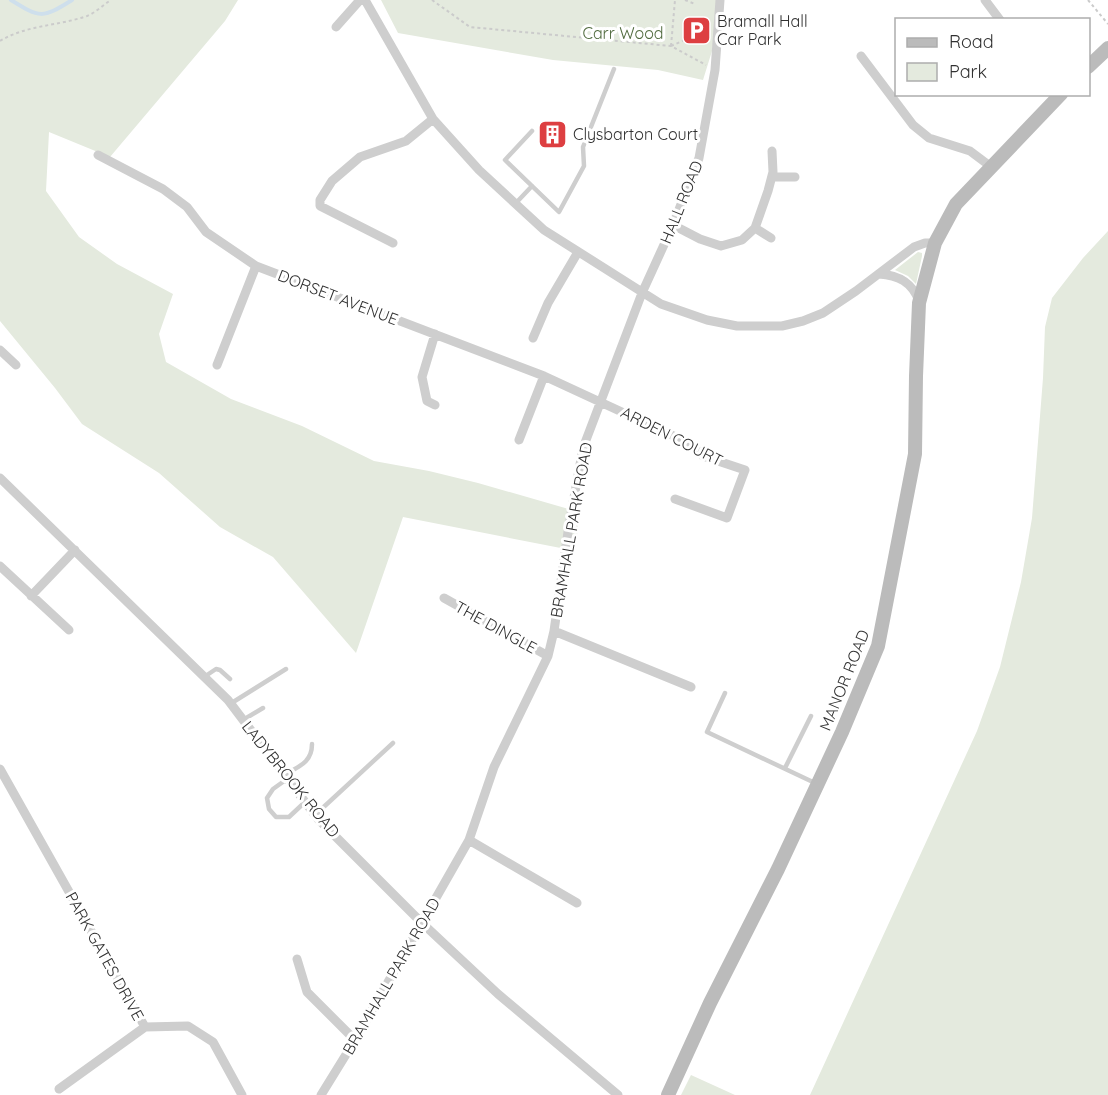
<svg xmlns="http://www.w3.org/2000/svg" width="1108" height="1095" font-family="Quicksand,sans-serif">
  <rect width="100%" height="100%" fill="#fff"/>
  <!-- green -->
  <path fill="#e4eade" d="M0,0H238L225,21L110,157L49,132L46,191L79,237L117,264L173,294L159,334L166,362L231,399L302,426L374,461L429,471L478,483L579,512L576,551L403,517L356,653L273,557L220,527L159,473L82,424L55,388L0,321Z
    M381,0H720L712,51L703,80L658,70L553,60L398,33Z
    M1108,231V1095H810L977,731L1000,667L1021,582L1032,518L1043,378L1045,327L1052,298L1083,258Z
    M918,252L922,253V256L916,284L908,276L895,270Z
    M691,1075L735,1095H681Z"/>
  <g fill="none" stroke-linecap="round" stroke-linejoin="round">
    <!-- stream -->
    <path stroke="#cedfec" stroke-width="4" d="M11,0C40,18 42,19 72,0"/>
    <!-- path -->
    <path stroke="#cbcbcb" stroke-width="2" stroke-dasharray="3 3" stroke-linecap="butt" d="M432,0L470,27L671,46L706,65
      M685,0L695,4
      M1088,0L1108,24
      M0,41C26,25 58,26 87,16C95,13 103,5 111,0
      M671,46L675,0
      M671,46L689,38"/>
    <!-- lane -->
    <path stroke="#cecece" stroke-width="4.5" d="M532,131L505,160L559,212L584,166L583,147L614,69
      M515,204L532,186
      M204,677L216,669L220,670L230,679
      M725,693L707,732L815,783
      M230,704L286,669
      M243,720L263,708
      M785,768L811,716
      M284,775C300,766 312,762 312,744
      M287,779L273,789L267,798L269,809L276,817H289L305,802
      M315,815L393,743"/>
    <!-- street -->
    <path stroke="#cecece" stroke-width="9" d="M365,0L433,119L479,170L544,230L661,304L707,320L737,326H782L803,321L823,313L856,291L914,247L925,243H935
      M985,0L1000,20
      M336,27L360,0
      M861,56L913,125L929,138L970,151L990,166
      M98,155L163,189L187,207L206,232L256,266L544,376L691,444L703,456L745,470L727,518L675,499
      M772,177H795
      M673,225L700,239L721,246L742,240L755,228L768,191L773,172L772,151
      M755,228L771,238
      M393,243L320,206V200L332,181L360,157L406,141L433,119
      M879,274C898,275 912,282 919,301
      M435,334L422,377L427,401L435,405
      M533,338L548,303L578,252
      M0,350L16,365
      M217,365L256,266
      M519,440L544,376
      M0,478L228,700L318,819L421,922L498,994L618,1095
      M0,566L69,630
      M31,596L75,550
      M444,598L548,656
      M554,631L691,687
      M0,769L145,1027L188,1026L213,1042L242,1095
      M469,840L577,903
      M297,959L307,992L355,1040
      M59,1089L145,1027
      M321,1095L355,1040L469,840L494,767L548,656L554,631L569,525L583,448L642,293L673,225L699,158L715,70L720,0"/>
    <!-- secondary -->
    <path stroke="#bbb" stroke-width="14" d="M1088,67L1108,48
      M668,1095L710,1003L778,869L842,732L878,646L915,454L916,376L919,303L935,243L956,204L1061,94"/>
  </g>
  <!-- icons -->
  <defs>
    <symbol id="parking-square" viewBox="-11 -11 22 22"><rect x="-9" y="-9" width="18" height="18" rx="4" fill="#dd3f41" stroke="#fff"/><path d="M-3.5-5.5H1a3.5 3.5 0 0 1 0 7H-1V5.5H-3.5ZM-1-3.4V-.6H.8a1.4 1.4 0 0 0 0-2.8Z" fill="#fff"/></symbol>
    <symbol id="building-square" viewBox="-11 -11 22 22"><rect x="-9" y="-9" width="18" height="18" rx="4" fill="#dd3f41" stroke="#fff"/><path d="M-4-6H4V6H1V3H-1V6H-4ZM-2.5-4.3h1.7v1.8h-1.7ZM.8-4.3h1.7v1.8H.8ZM-2.5-1h1.7V.8h-1.7ZM.8-1h1.7V.8H.8Z" fill="#fff"/></symbol>
  </defs>
  <g fill-rule="evenodd">
    <use href="#parking-square" x="680" y="14" width="33" height="33"/>
    <use href="#building-square" x="536" y="118" width="33" height="33"/>
  </g>
  <g text-anchor="middle" dominant-baseline="central" stroke-width="6" stroke-linejoin="round" paint-order="stroke">
    <!-- poi labels -->
    <g font-size="16" fill="#313131" stroke="#fff" text-anchor="start">
      <text x="717" y="21">Bramall Hall<tspan x="717" dy="18">Car Park</tspan></text>
      <text x="573" y="134">Clysbarton Court</text>
    </g>
    <!-- park labels -->
    <g font-size="16" fill="#526c40" stroke="#fff">
      <text x="623" y="33">Carr Wood</text>
    </g>
    <!-- street labels -->
    <g font-size="16" fill="#313131" stroke="#fff">
      <text transform="translate(681 202) rotate(-68)">HALL ROAD</text>
      <text transform="translate(338 297) rotate(21)">DORSET AVENUE</text>
      <text transform="translate(672 436) rotate(27)">ARDEN COURT</text>
      <text transform="translate(571 530) rotate(-80)">BRAMHALL PARK ROAD</text>
      <text transform="translate(496 627) rotate(29)">THE DINGLE</text>
      <text transform="translate(844 680) rotate(-68)">MANOR ROAD</text>
      <text transform="translate(291 779) rotate(51)">LADYBROOK ROAD</text>
      <text transform="translate(105 956) rotate(61)">PARK GATES DRIVE</text>
      <text transform="translate(391 976) rotate(-60)">BRAMHALL PARK ROAD</text>
    </g>
  </g>
  <!-- legend -->
  <rect x="895" y="18" width="195" height="78" fill="#ffffff" stroke="#adadad" stroke-width="1.5"/>
  <rect x="907" y="38" width="30" height="9" fill="#bbbbbb" stroke="#adadad" stroke-width="1.5"/>
  <text x="949" y="48" font-size="18" fill="#313131">Road</text>
  <rect x="907" y="63" width="30" height="18" fill="#e4eade" stroke="#adadad" stroke-width="1.5"/>
  <text x="949" y="78" font-size="18" fill="#313131">Park</text>
</svg>
